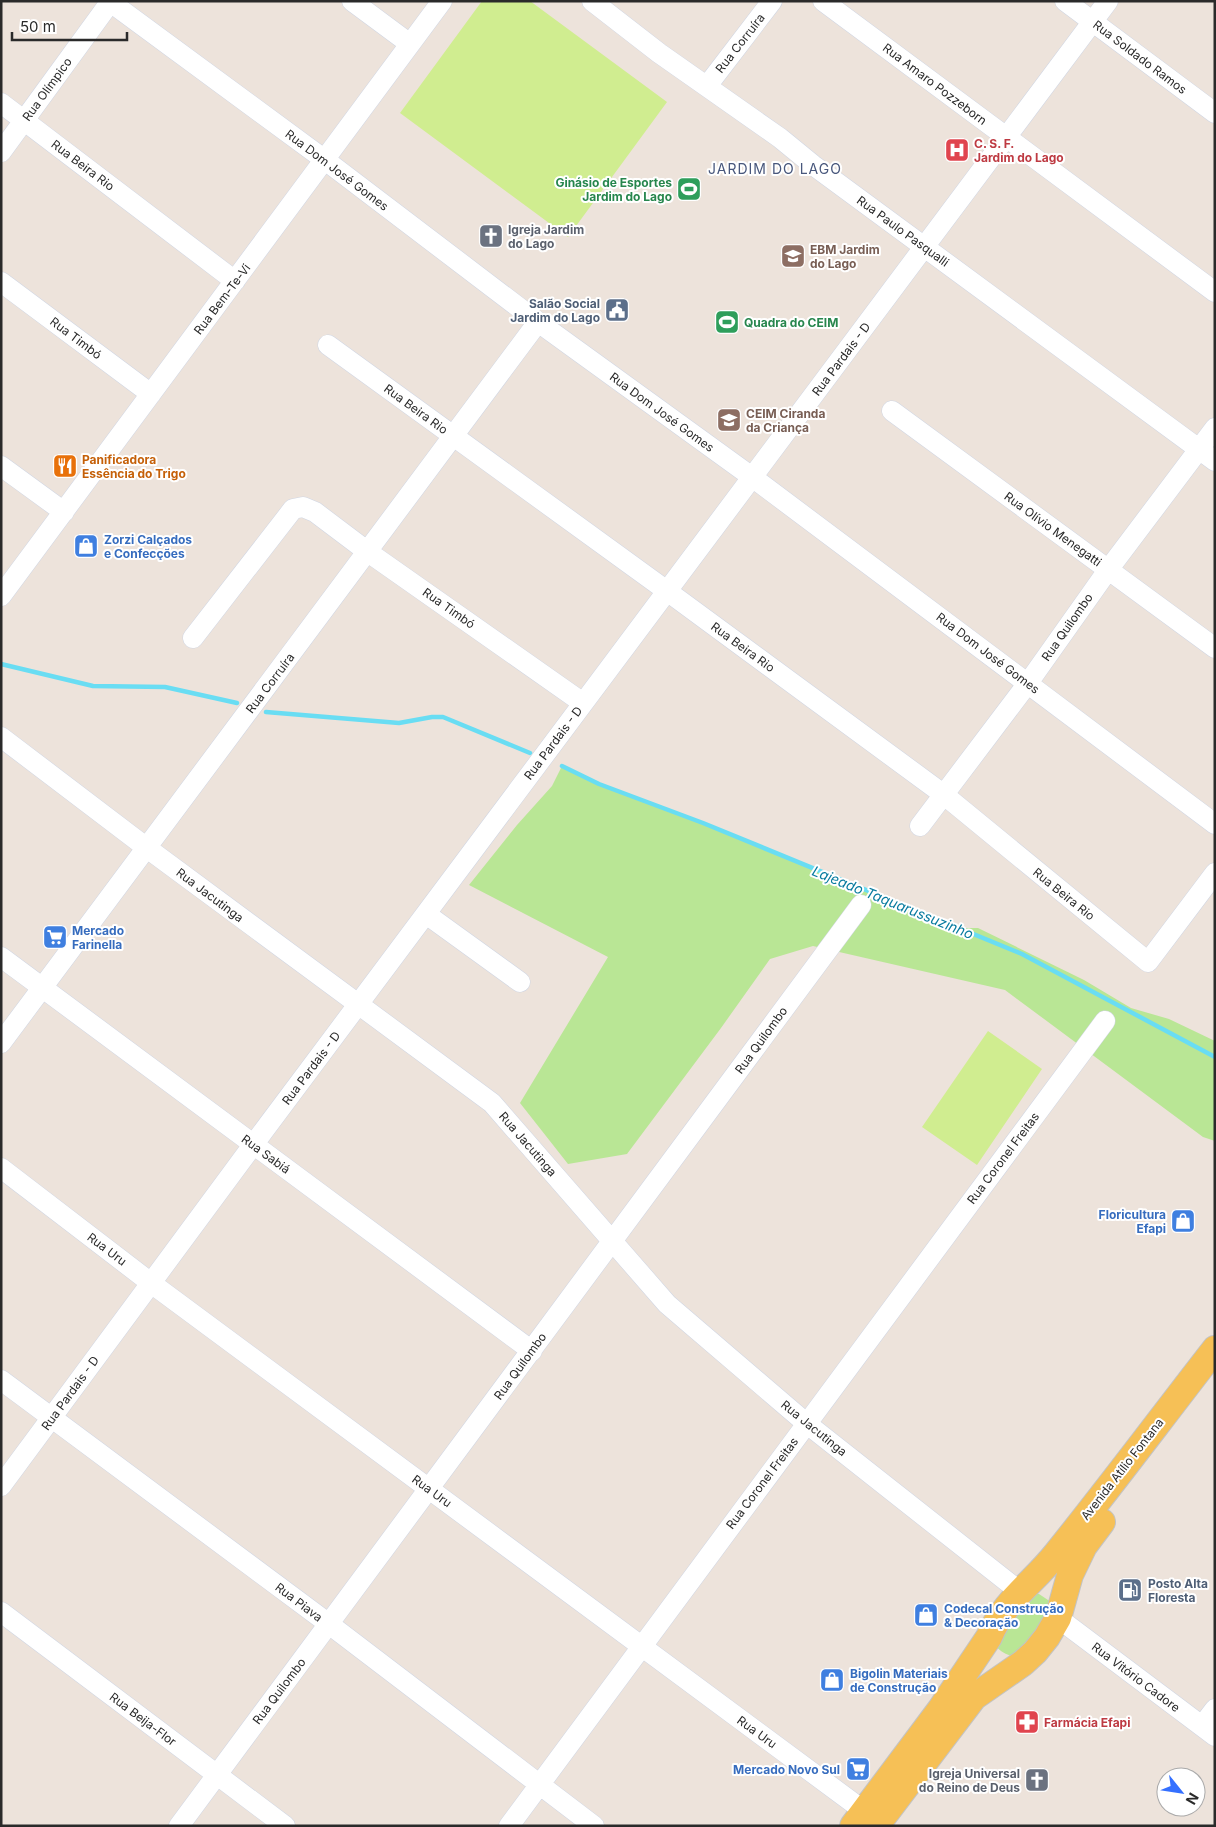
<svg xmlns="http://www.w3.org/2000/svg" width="1216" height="1827" font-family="Inter,sans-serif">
  <rect width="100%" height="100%" fill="#ede3db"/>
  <!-- green -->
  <path fill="#b9e695" d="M562,766L599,784L703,823L960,928H978L1084,980L1131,1008L1169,1019L1215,1041V1141L1203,1137L1005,990L813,946L770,959L721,1028L627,1154L568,1164L520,1103L608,957L469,885L517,825L552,786Z
    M1031,1594H1039L1051,1602L1042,1633L1011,1656C1003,1653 999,1650 994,1644Z"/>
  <!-- pitch -->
  <path fill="#d0ed90" d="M482,1H530L667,102L568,237L400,113Z
    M988,1031L1042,1069L977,1165L922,1127Z"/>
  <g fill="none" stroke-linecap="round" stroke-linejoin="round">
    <!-- stream -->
    <path stroke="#69ddf3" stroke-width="4.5" d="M1,664L93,686L165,687L237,703
      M266,712L399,723L432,717H443L530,753
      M562,766L599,784L703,823L1022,954L1215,1057"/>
    <defs>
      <path id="minor" d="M109,1L325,160L538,322L752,477L1215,824
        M352,1L410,44
        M592,1L659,53L780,138L813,165L1215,461
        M823,1L1215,292
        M1065,1L1215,113
        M707,86L772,1
        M1,103L235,281
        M1,152L111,1
        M1,282L151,394
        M328,345L667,591L943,794L1148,962L1215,873
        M892,411L1215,648
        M1,466L64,512
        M1,596L442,1
        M193,638L293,509L303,507L315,512L368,552L583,703
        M1,737L147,848L492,1103L667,1304L806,1423L1019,1591
        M920,826L1028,683L1108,570L1215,428
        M426,914L520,982
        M1,957L532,1351
        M1,1043L538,322
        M1,1168L151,1283L864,1811
        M1,1380L329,1624L594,1826
        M1,1486L253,1145L1108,1
        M1,1612L285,1826
        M1058,1618L1215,1736
        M1202,1726L1215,1709
        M179,1826L861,905
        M509,1826L1105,1021"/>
      <path id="major" d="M853,1826L940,1710L989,1637C1003,1602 1033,1583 1056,1554C1110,1487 1162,1417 1215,1349
        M876,1826L974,1697L1023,1663L1035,1652L1047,1637L1058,1618L1070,1575L1084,1546L1102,1522"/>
    </defs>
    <!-- minor casing -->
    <use href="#minor" stroke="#d0d6e3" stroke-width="21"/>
    <!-- major casing -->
    <use href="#major" stroke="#c3c3c3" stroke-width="28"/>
    <!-- minor -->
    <use href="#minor" stroke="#fff" stroke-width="20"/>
    <!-- major -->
    <use href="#major" stroke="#f6c056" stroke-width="26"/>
  </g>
  <!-- icons -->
  <defs>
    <symbol id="hospital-square" viewBox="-11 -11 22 22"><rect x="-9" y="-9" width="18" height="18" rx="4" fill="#e0444e" stroke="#fff"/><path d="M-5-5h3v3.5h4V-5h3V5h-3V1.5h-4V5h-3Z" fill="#fff"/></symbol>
    <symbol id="stadium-square" viewBox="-11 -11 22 22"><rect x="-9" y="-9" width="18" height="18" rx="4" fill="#2e9e5b" stroke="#fff"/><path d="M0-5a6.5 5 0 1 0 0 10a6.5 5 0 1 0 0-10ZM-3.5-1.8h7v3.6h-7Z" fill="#fff"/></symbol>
    <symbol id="church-square" viewBox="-11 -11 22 22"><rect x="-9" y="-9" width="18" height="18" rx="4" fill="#6b7280" stroke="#fff"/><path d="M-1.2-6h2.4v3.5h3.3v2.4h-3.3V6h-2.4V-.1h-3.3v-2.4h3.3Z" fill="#fff"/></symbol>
    <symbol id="school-square" viewBox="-11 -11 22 22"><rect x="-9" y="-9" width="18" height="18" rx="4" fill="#8d6e63" stroke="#fff"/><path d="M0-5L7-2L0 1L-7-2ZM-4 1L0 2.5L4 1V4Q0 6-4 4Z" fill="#fff"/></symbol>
    <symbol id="civic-square" viewBox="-11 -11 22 22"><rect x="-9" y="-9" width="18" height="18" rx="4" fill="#5c6f8a" stroke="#fff"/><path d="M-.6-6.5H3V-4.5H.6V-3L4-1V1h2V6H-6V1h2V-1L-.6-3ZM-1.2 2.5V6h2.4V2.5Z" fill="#fff"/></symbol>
    <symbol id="restaurant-square" viewBox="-11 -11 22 22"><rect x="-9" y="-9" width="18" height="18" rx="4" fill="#e8710a" stroke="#fff"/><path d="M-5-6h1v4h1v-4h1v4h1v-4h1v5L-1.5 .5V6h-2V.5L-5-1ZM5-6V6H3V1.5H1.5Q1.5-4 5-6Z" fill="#fff"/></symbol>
    <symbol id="shop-square" viewBox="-11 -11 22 22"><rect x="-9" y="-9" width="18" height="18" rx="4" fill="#3f7fe0" stroke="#fff"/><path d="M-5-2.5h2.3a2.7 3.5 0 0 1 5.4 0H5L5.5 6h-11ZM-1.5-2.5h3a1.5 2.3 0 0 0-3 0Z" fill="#fff"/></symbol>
    <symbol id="supermarket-square" viewBox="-11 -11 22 22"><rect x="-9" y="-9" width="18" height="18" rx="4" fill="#3f7fe0" stroke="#fff"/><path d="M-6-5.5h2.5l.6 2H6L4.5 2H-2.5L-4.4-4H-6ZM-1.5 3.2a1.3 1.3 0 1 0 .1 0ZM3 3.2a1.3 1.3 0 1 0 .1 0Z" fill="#fff"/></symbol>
    <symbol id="fuel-square" viewBox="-11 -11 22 22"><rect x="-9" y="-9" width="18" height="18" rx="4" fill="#5c6f8a" stroke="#fff"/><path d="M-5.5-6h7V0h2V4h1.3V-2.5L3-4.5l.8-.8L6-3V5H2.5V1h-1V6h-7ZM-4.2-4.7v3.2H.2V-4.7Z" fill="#fff"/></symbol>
    <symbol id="pharmacy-square" viewBox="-11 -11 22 22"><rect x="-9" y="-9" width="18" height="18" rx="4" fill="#e0444e" stroke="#fff"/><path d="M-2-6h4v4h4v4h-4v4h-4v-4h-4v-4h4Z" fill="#fff"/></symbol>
  </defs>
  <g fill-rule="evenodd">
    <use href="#hospital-square" x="943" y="136" width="28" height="28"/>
    <use href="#stadium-square" x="675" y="175" width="28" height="28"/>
    <use href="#church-square" x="477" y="222" width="28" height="28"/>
    <use href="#school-square" x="779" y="242" width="28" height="28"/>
    <use href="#civic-square" x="603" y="296" width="28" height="28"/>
    <use href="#stadium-square" x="713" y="308" width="28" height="28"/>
    <use href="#school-square" x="715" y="406" width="28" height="28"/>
    <use href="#restaurant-square" x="51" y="452" width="28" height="28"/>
    <use href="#shop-square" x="72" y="532" width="28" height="28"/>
    <use href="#supermarket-square" x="41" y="923" width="28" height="28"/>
    <use href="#shop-square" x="1169" y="1207" width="28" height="28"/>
    <use href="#fuel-square" x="1116" y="1576" width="28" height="28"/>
    <use href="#shop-square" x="912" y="1601" width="28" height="28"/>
    <use href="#shop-square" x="818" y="1666" width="28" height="28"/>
    <use href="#pharmacy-square" x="1013" y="1708" width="28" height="28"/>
    <use href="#supermarket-square" x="844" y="1755" width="28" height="28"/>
    <use href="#church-square" x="1023" y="1766" width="28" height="28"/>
  </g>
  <g text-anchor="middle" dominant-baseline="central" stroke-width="4" stroke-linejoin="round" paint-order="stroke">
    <!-- street labels -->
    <g font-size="12" fill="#2a2a2a" stroke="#fff">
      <text transform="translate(740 43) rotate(-52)">Rua Corruíra</text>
      <text transform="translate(1140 57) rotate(37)">Rua Soldado Ramos</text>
      <text transform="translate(935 84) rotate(37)">Rua Amaro Pozzeborn</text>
      <text transform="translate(47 89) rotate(-54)">Rua Olímpico</text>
      <text transform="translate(83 165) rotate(37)">Rua Beira Rio</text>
      <text transform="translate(337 170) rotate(37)">Rua Dom José Gomes</text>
      <text transform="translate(903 231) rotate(36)">Rua Paulo Pasqualli</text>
      <text transform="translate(222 299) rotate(-53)">Rua Bem-Te-Vi</text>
      <text transform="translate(76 338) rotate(37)">Rua Timbó</text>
      <text transform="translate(841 359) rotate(-53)">Rua Pardais - D</text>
      <text transform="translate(416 409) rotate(36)">Rua Beira Rio</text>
      <text transform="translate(662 412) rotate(36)">Rua Dom José Gomes</text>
      <text transform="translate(1053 529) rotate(36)">Rua Olívio Menegatti</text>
      <text transform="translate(449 608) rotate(35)">Rua Timbó</text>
      <text transform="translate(1067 627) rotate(-55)">Rua Quilombo</text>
      <text transform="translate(743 647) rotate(36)">Rua Beira Rio</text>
      <text transform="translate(988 653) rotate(37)">Rua Dom José Gomes</text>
      <text transform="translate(270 683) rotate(-53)">Rua Corruíra</text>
      <text transform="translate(553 743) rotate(-53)">Rua Pardais - D</text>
      <text transform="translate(1064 894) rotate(39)">Rua Beira Rio</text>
      <text transform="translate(210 895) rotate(37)">Rua Jacutinga</text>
      <text transform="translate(761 1040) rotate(-54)">Rua Quilombo</text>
      <text transform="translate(311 1068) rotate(-53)">Rua Pardais - D</text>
      <text transform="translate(528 1144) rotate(49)">Rua Jacutinga</text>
      <text transform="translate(266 1154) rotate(36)">Rua Sabiá</text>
      <text transform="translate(1003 1158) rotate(-53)">Rua Coronel Freitas</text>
      <text transform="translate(107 1249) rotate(37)">Rua Uru</text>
      <text transform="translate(520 1366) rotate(-54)">Rua Quilombo</text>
      <text transform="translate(70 1393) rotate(-54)">Rua Pardais - D</text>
      <text transform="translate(814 1428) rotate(39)">Rua Jacutinga</text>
      <text transform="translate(1122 1469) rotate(-52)">Avenida Atílio Fontana</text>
      <text transform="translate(762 1483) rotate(-53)">Rua Coronel Freitas</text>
      <text transform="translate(432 1491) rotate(36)">Rua Uru</text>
      <text transform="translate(299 1602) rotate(37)">Rua Piava</text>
      <text transform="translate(1136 1677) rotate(37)">Rua Vitório Cadore</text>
      <text transform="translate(279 1691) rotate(-53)">Rua Quilombo</text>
      <text transform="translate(143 1719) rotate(37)">Rua Beija-Flor</text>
      <text transform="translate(757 1732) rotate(36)">Rua Uru</text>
    </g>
    <!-- health labels -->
    <g font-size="12" font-weight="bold" fill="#be3a42" stroke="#fff" text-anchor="start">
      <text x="974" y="143">C. S. F.<tspan x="974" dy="14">Jardim do Lago</tspan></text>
      <text x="1044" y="1722">Farmácia Efapi</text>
    </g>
    <!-- leisure labels -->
    <g font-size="12" font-weight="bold" fill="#27864d" stroke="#fff" text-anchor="end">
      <text x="672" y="182">Ginásio de Esportes<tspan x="672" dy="14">Jardim do Lago</tspan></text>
      <text x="744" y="322" text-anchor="start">Quadra do CEIM</text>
    </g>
    <!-- worship labels -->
    <g font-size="12" font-weight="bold" fill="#5b616d" stroke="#fff" text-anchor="start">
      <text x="508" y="229">Igreja Jardim<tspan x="508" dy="14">do Lago</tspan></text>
      <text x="1020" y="1773" text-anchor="end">Igreja Universal<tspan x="1020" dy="14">do Reino de Deus</tspan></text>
    </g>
    <!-- education labels -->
    <g font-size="12" font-weight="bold" fill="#785e54" stroke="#fff" text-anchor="start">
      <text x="810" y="249">EBM Jardim<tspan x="810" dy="14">do Lago</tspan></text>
      <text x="746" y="413">CEIM Ciranda<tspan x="746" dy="14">da Criança</tspan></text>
    </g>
    <!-- service labels -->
    <g font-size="12" font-weight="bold" fill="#4e5e75" stroke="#fff" text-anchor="end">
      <text x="600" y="303">Salão Social<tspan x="600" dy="14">Jardim do Lago</tspan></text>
      <text x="1148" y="1583" text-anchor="start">Posto Alta<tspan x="1148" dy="14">Floresta</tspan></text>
    </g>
    <!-- food labels -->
    <g font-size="12" font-weight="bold" fill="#c56008" stroke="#fff" text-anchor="start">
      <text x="82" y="459">Panificadora<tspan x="82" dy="14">Essência do Trigo</tspan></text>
    </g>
    <!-- shop labels -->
    <g font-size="12" font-weight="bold" fill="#366cbe" stroke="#fff" text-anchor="start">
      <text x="104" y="539">Zorzi Calçados<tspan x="104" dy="14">e Confecções</tspan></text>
      <text x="72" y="930">Mercado<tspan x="72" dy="14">Farinella</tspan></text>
      <text x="1166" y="1214" text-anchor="end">Floricultura<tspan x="1166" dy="14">Efapi</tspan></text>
      <text x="944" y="1608">Codecal Construção<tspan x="944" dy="14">&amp; Decoração</tspan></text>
      <text x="850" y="1673">Bigolin Materiais<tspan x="850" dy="14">de Construção</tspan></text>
      <text x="840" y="1769" text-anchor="end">Mercado Novo Sul</text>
    </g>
    <!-- neighbourhood labels -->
    <g font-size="14" letter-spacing="1" fill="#48577c" stroke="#fff">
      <text x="775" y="168">JARDIM DO LAGO</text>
    </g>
    <!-- water labels -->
    <g font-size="14" font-style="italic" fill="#087b9f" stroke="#fff">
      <text transform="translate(893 902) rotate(22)">Lajeado Taquarussuzinho</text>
    </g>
  </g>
  <!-- border -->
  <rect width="1216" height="1827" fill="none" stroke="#2a2a2a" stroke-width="5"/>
  <!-- north arrow -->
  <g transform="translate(1181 1792) rotate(120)"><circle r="24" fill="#ffffff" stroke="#aaaaaa"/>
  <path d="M0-4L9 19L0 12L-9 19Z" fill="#3570ff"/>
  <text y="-8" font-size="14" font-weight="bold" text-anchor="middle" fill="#2a2a2a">N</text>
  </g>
  <!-- scale -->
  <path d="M12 32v8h115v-8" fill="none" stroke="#2a2a2a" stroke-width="2.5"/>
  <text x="20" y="32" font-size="15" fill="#2a2a2a" stroke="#ffffff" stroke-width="4" paint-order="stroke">50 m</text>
</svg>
